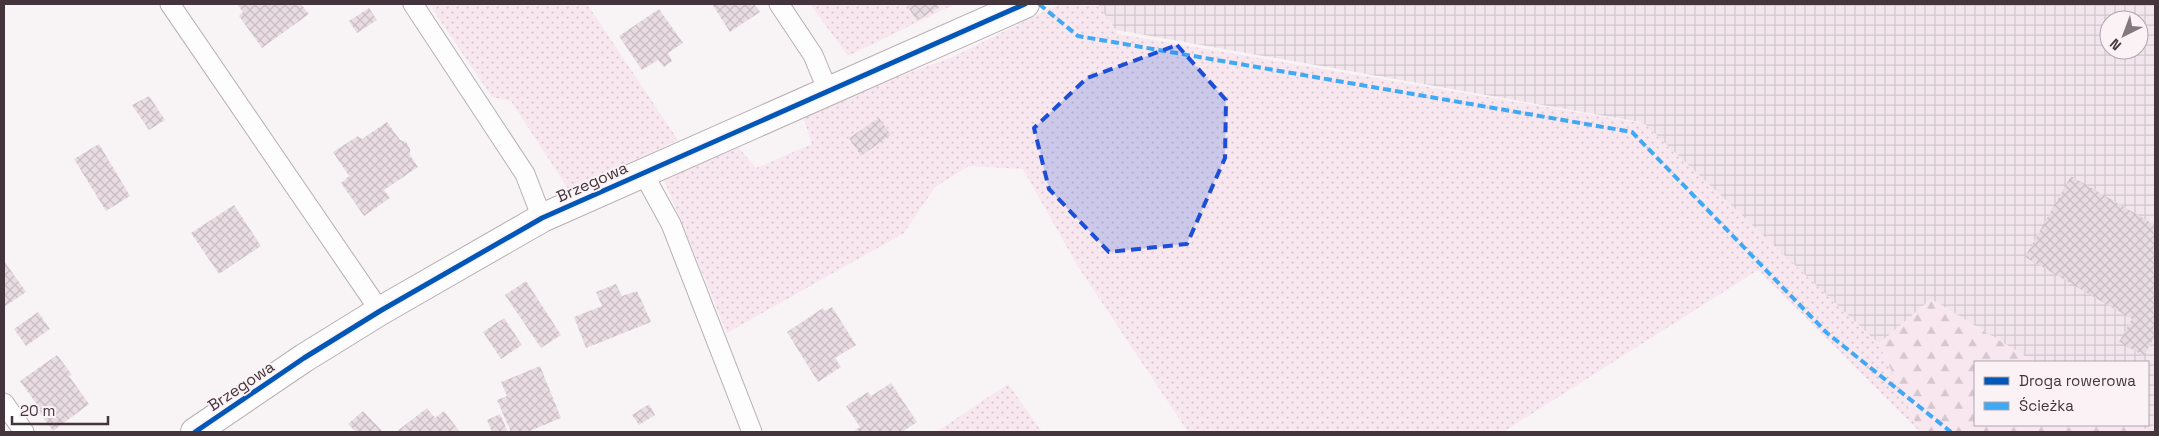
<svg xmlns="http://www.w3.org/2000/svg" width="2159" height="436" font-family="'Space Grotesk',sans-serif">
  <defs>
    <pattern id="industrial-grid" width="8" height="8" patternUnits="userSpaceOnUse" patternTransform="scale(1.25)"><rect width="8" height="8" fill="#f2e6ec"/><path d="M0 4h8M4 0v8" fill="none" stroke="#d1c6cb"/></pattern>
    <pattern id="grass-dots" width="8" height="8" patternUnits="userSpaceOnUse" patternTransform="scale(1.25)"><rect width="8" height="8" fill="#f8e7ef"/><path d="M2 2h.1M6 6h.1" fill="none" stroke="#d6c7ce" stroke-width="1.8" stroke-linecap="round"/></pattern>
    <pattern id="forest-firs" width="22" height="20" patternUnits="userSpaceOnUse" patternTransform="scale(1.25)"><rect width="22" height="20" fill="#f8e7ef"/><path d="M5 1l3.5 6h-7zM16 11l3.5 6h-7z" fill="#d6c7ce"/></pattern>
    <pattern id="building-cross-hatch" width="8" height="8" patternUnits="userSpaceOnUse" patternTransform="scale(1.25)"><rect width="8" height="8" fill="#e8dbe1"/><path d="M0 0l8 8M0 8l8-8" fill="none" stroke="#c8bdc2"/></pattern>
  </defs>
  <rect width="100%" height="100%" fill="#f8f4f6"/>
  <!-- industrial -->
  <path fill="url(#industrial-grid)" fill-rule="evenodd" d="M1097,4H2155V432H2151L2138,425H2148V362H2035L1931,299L1879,344L1639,122L1116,30ZM2109,20H2139V50H2109Z"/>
  <!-- grass -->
  <path fill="url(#grass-dots)" d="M429,4H587L678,140L569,190L511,101L492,97Z
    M810,4H955L848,56Z
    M1059,4H1098L1118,34L1645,124L1879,344L1920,432L1758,270L1503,432H1188L1077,265L1023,169L969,166L935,187L904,233L727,333L662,175L739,148L756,168L812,144L801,111L953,57Z
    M1008,384L1042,432H936Z"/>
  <!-- forest -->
  <path fill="url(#forest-firs)" d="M1931,299L2035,362H1975V425H2138L2151,432H1920L1879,344Z"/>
  <!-- building -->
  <path fill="url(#building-cross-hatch)" d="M237,4H301L309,14L262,48L239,16L243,12Z
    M712,4H754L760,12L730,32Z
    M906,4H937L939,7L917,21Z
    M369,8L377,20L357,33L349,21Z
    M659,9L683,43L668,53L672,61L664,67L658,60L642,70L619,36Z
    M149,96L165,120L149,130L132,105Z
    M879,118L891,135L861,156L849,138Z
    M387,122L400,140L406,142L410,149V155L418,167L384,190L390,198L364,216L341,183L349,176L333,152L358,136L362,139Z
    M99,144L130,196L106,211L74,159Z
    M2071,176L2155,225V336L2144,356L2119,342L2132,319L2025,257Z
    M234,205L261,246L219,274L191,233Z
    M4,261L26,292L4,307Z
    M526,281L561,335L541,348L505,295Z
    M616,284L622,296L637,291L651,322L586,348L574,317L602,306L596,292Z
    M832,307L856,345L835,358L841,367L818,382L787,332L823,308L825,311Z
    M38,312L50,329L26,346L14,329Z
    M504,318L522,345L501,359L483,332Z
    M57,355L72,375L69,376L89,404L53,431L39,412L41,410L20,381Z
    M540,366L561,418L527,432H511L497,400L507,396L501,382Z
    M891,383L917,422L902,432H853L860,427L846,406L868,392L871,396Z
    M649,404L655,415L639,425L632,415Z
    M427,408L435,418L444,411L460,432H396Z
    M363,411L383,432H356L348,424Z
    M500,414L508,432H492L487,420Z"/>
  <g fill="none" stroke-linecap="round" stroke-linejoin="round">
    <defs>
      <path id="service" d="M170,4L380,311
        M413,4L525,174L542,218
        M779,4L813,55L828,91
        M643,173L671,224L752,432
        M4,403L24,432"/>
      <path id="minor" d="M195,432L304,358L380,311L542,218L1025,4"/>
    </defs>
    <!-- service casing -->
    <use href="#service" stroke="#b8afb3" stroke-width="21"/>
    <!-- minor casing -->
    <use href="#minor" stroke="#b8afb3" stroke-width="30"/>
    <!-- service -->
    <use href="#service" stroke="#fefdfe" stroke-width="19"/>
    <!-- minor -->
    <use href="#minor" stroke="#fefdfe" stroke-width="28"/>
    <!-- quiet -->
    <path stroke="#3fa9f5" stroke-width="4" stroke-dasharray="8 4" stroke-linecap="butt" d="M1039,4L1078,36L1632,132L1827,333L1951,432"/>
    <defs>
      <path id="cycleway" d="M195,432L304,358L380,311L542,218L1025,4"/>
    </defs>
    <!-- cycleway casing -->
    <use href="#cycleway" stroke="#faf2f5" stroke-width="8"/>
    <!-- cycleway -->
    <use href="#cycleway" stroke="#0057b8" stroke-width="5"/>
  </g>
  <!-- marked area -->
  <path fill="#1d4ed8" fill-opacity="0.2" stroke="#1d4ed8" stroke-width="4" stroke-dasharray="10 6" stroke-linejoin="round" d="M1177,45L1226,100L1225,158L1187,244L1109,252L1049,189L1034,128L1087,78Z"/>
  <g text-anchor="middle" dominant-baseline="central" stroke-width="4" stroke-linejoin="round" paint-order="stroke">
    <!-- street labels -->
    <g font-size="16" fill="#44353c" stroke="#faf2f5">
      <text transform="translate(592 182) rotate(-24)">Brzegowa</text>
      <text transform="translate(241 386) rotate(-34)">Brzegowa</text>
    </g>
  </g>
  <!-- border -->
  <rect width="2159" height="436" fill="none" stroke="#44353c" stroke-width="10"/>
  <!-- legend -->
  <rect x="1974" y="361" width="175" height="65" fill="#faf2f5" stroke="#b1a6ab"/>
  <rect x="1984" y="377" width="25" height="8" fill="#0057b8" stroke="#b1a6ab"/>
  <text x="2019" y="386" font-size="15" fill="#44353c">Droga rowerowa</text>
  <rect x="1984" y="402" width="25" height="8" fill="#3fa9f5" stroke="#b1a6ab"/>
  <text x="2019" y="411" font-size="15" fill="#44353c">Ścieżka</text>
  <!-- north arrow -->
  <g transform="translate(2124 35) rotate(222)"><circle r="24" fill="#faf2f5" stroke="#b1a6ab"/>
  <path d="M0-4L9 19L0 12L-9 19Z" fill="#83787d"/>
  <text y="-8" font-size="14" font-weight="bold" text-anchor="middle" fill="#44353c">N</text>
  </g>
  <!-- scale -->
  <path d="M12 416v8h96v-8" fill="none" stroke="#44353c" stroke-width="2.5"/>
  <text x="20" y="416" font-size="15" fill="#44353c" stroke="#faf2f5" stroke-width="4" paint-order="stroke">20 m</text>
</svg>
